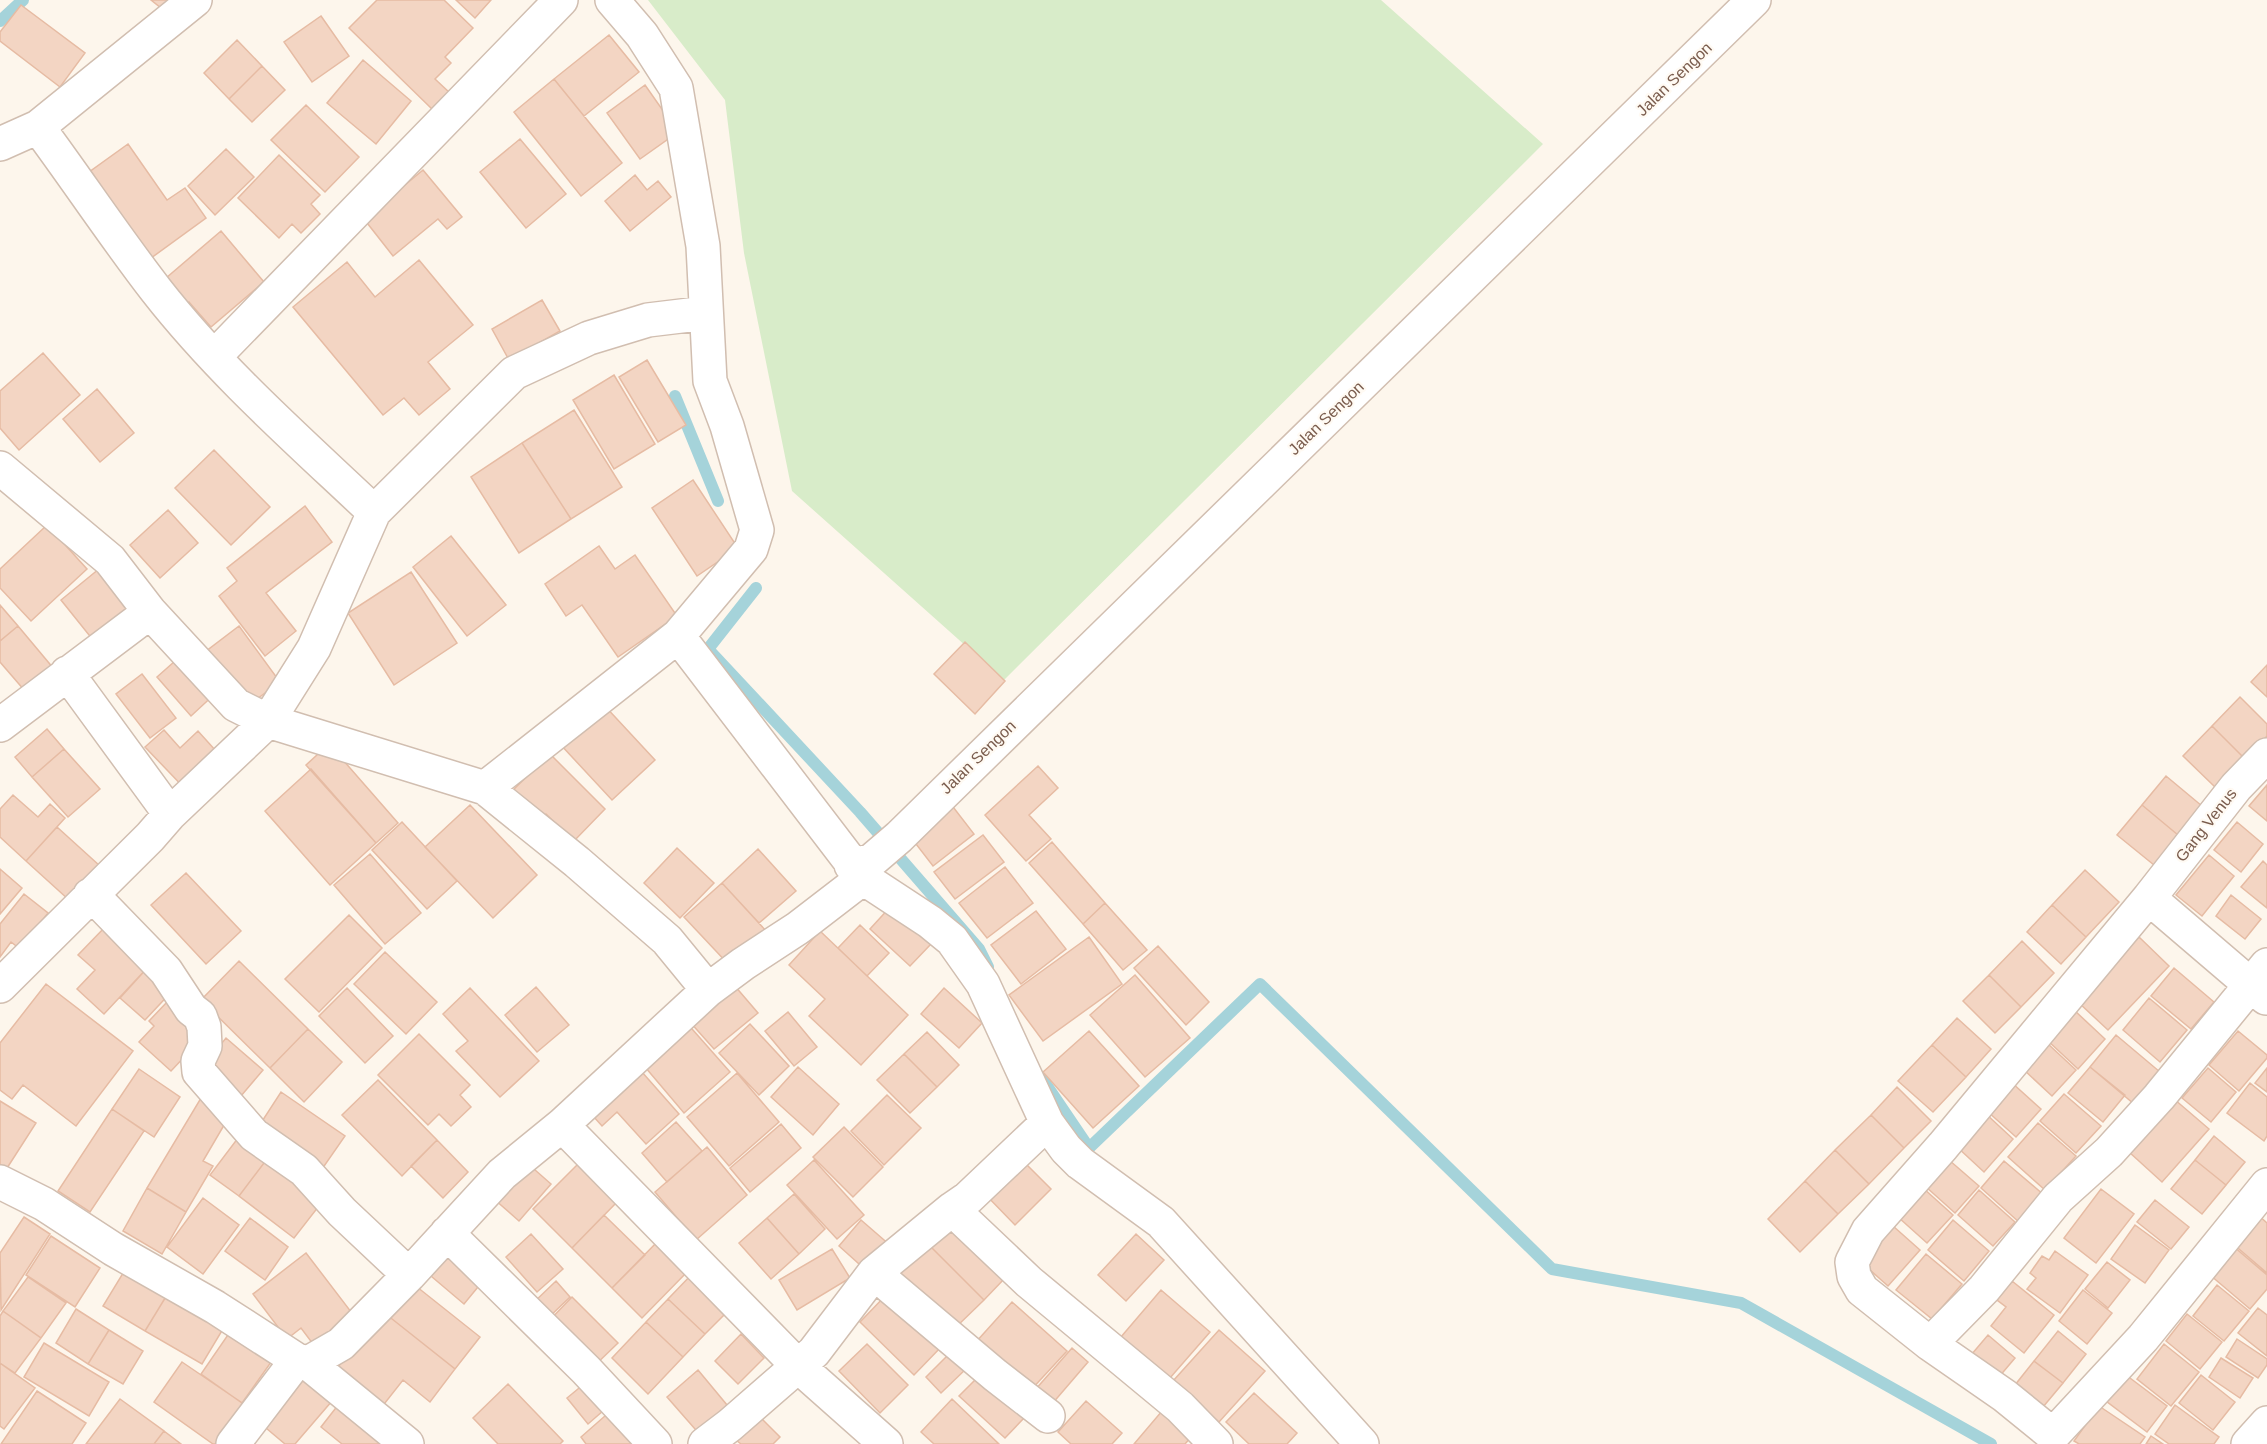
<svg xmlns="http://www.w3.org/2000/svg" width="2267" height="1444" font-family="Helvetica,sans-serif">
  <rect width="100%" height="100%" fill="#fdf6ec"/>
  <!-- green -->
  <path fill="#d8ecc9" d="M648,0H1381L1543,144L1004,680L792,491L744,253L725,100Z"/>
  <g fill="none" stroke-linecap="round" stroke-linejoin="round">
    <!-- stream -->
    <path stroke="#a5d3da" stroke-width="12" d="M0,21L23,0
      M675,396L718,501
      M756,588L708,649L860,812L979,949L988,967
      M1043,1080L1089,1148L1260,984L1552,1269L1741,1303L1991,1444"/>
  </g>
  <!-- building -->
  <path fill="#f3d5c3" stroke="#e6bba3" stroke-width="1.5" d="M151,0H168L161,8Z
    M377,0H444L473,28L445,57L451,63L435,79L451,94L434,111L349,28Z
    M456,0H491L475,18Z
    M21,5L85,53L60,87L0,41V32Z
    M321,16L349,56L312,82L284,42Z
    M609,35L639,72L584,116L554,79Z
    M237,40L262,66L229,99L204,73Z
    M363,60L411,101L376,144L327,103Z
    M262,66L285,90L252,122L229,99Z
    M554,79L622,163L581,196L514,112Z
    M645,85L678,132L640,159L607,113Z
    M306,105L359,157L325,192L271,140Z
    M520,139L566,194L526,228L480,172Z
    M128,144L167,200L185,188L206,218L147,261L85,175Z
    M226,149L254,177L215,215L188,186Z
    M279,155L320,195L311,204L320,214L301,233L292,224L279,238L238,198Z
    M423,170L462,217L447,229L438,219L393,256L364,219Z
    M635,175L647,190L658,181L671,197L630,231L605,201Z
    M221,231L264,282L211,327L189,302L181,309L159,284Z
    M419,260L473,325L428,362L450,389L419,415L404,398L383,415L293,307L347,262L375,297Z
    M542,300L560,331L509,360L492,329Z
    M43,353L80,395L19,450L0,428V391Z
    M647,360L686,425L658,442L619,377Z
    M614,375L655,444L614,469L573,400Z
    M97,389L134,433L100,462L63,419Z
    M574,410L622,487L571,519L522,443Z
    M522,443L571,519L519,553L471,477Z
    M214,450L270,507L231,545L175,488Z
    M693,480L738,548L697,576L652,508Z
    M305,506L332,542L266,593L296,631L265,656L219,596L237,581L227,568Z
    M168,510L198,543L160,578L130,545Z
    M47,525L87,569L31,621L0,588V569Z
    M451,536L506,605L467,636L413,567Z
    M599,546L615,569L635,555L677,616L618,657L582,605L566,616L545,584Z
    M105,564L138,603L93,640L61,600Z
    M411,572L457,643L394,685L348,613Z
    M0,605L18,626L0,641Z
    M18,626L59,675L31,698L0,662V641Z
    M239,626L280,682L246,707L205,652Z
    M965,642L1005,681L975,714L934,674Z
    M184,653L218,691L191,716L157,677Z
    M2267,665V697L2251,682Z
    M142,674L176,718L150,738L116,694Z
    M2240,697L2267,724V736L2245,759L2212,726Z
    M603,704L655,760L612,800L560,744Z
    M2212,726L2245,759L2216,788L2183,756Z
    M47,729L64,749L32,777L15,757Z
    M164,730L180,748L198,731L225,761L190,794L145,747Z
    M329,744L398,823L376,843L306,765Z
    M64,749L100,789L68,817L32,777Z
    M550,754L605,809L574,841L546,814L539,822L510,793Z
    M1038,766L1058,788L1029,815L1051,839L1026,861L985,815Z
    M311,769L376,843L330,885L265,811Z
    M2166,776L2202,806L2178,835L2142,805Z
    M2267,785V821L2249,806Z
    M13,795L38,817L50,804L65,818L26,861L0,837V809Z
    M950,803L974,834L933,866L909,835Z
    M470,805L537,875L493,918L425,847Z
    M2142,805L2178,835L2154,865L2117,835Z
    M402,822L457,881L427,909L372,850Z
    M2237,822L2263,844L2241,872L2214,850Z
    M57,827L100,866L69,900L26,861Z
    M983,835L1004,862L955,899L934,872Z
    M1052,842L1105,903L1083,924L1029,863Z
    M677,848L714,883L680,918L644,883Z
    M758,849L796,891L759,923L722,883Z
    M370,854L421,913L385,944L334,885Z
    M2209,855L2234,876L2202,916L2176,895Z
    M2263,861L2267,865V908L2241,887Z
    M1005,867L1033,903L987,938L959,903Z
    M0,869L22,888L0,914Z
    M2085,870L2119,902L2086,937L2052,905Z
    M186,873L241,931L206,964L151,905Z
    M722,883L767,932L730,966L684,917Z
    M24,894L48,913L20,949L11,942L0,957V924Z
    M2231,895L2261,919L2245,939L2216,916Z
    M1105,903L1147,950L1123,970L1083,924Z
    M2052,905L2086,937L2061,964L2027,932Z
    M891,906L931,944L910,966L870,929Z
    M1036,911L1066,949L1021,984L991,945Z
    M349,915L382,948L319,1012L285,979Z
    M860,925L889,953L867,976L838,948Z
    M106,926L149,966L104,1014L77,989L95,970L78,955Z
    M820,931L908,1015L861,1065L809,1016L825,999L789,965Z
    M1089,937L1122,984L1043,1041L1009,995Z
    M2139,937L2169,966L2108,1030L2078,1002Z
    M2022,941L2054,973L2021,1007L1989,975Z
    M1158,946L1209,1002L1186,1025L1134,968Z
    M385,952L437,1002L406,1034L354,984Z
    M239,961L308,1029L270,1068L201,1000Z
    M149,966L174,989L145,1020L120,998Z
    M2174,968L2214,1002L2191,1029L2151,996Z
    M1135,975L1190,1038L1145,1077L1090,1015Z
    M1989,975L2021,1007L1995,1033L1963,1001Z
    M46,984L133,1051L76,1126L23,1085L12,1099L0,1090V1043Z
    M734,985L758,1013L714,1049L690,1022Z
    M536,987L569,1025L537,1052L505,1015Z
    M347,988L393,1036L365,1063L319,1016Z
    M470,988L539,1061L500,1097L456,1051L468,1041L443,1014Z
    M944,988L982,1023L959,1048L921,1014Z
    M2149,998L2187,1030L2160,1062L2123,1030Z
    M167,1002L204,1036L171,1071L139,1042L154,1026L149,1021Z
    M2074,1010L2105,1039L2078,1069L2046,1039Z
    M788,1012L817,1047L794,1066L765,1031Z
    M1957,1018L1991,1049L1966,1077L1932,1045Z
    M685,1021L730,1072L684,1113L640,1061Z
    M750,1024L789,1066L759,1095L719,1053Z
    M308,1029L342,1062L304,1102L270,1068Z
    M1089,1031L1139,1086L1093,1128L1043,1072Z
    M2238,1031L2267,1055V1058L2239,1091L2209,1065Z
    M927,1032L959,1065L937,1087L904,1054Z
    M419,1034L470,1085L460,1095L471,1107L451,1126L439,1114L428,1125L378,1075Z
    M2116,1035L2160,1072L2134,1104L2090,1067Z
    M226,1038L263,1070L241,1096L204,1065Z
    M2047,1043L2076,1070L2052,1096L2023,1069Z
    M1932,1045L1966,1077L1933,1112L1898,1081Z
    M904,1054L937,1087L910,1113L877,1080Z
    M634,1063L679,1114L646,1144L617,1112L602,1126L585,1107Z
    M798,1067L839,1104L813,1135L771,1097Z
    M2090,1067L2125,1095L2103,1122L2068,1093Z
    M2208,1068L2236,1092L2211,1122L2182,1098Z
    M2267,1068V1092L2255,1083Z
    M139,1069L180,1097L154,1137L112,1109Z
    M737,1073L779,1122L729,1166L687,1117Z
    M378,1080L437,1140L402,1176L342,1115Z
    M2011,1082L2041,1109L2016,1137L1987,1111Z
    M2250,1083L2267,1097V1136L2264,1141L2227,1113Z
    M1897,1087L1931,1121L1904,1148L1871,1115Z
    M281,1092L345,1136L320,1172L257,1129Z
    M2064,1094L2101,1126L2076,1153L2040,1121Z
    M887,1095L921,1128L884,1165L851,1131Z
    M201,1098L230,1115L203,1161L213,1166L186,1212L147,1188Z
    M2174,1099L2209,1129L2162,1182L2129,1152Z
    M0,1101L36,1123L0,1179Z
    M112,1109L144,1131L90,1212L58,1191Z
    M1985,1113L2013,1139L1984,1172L1956,1146Z
    M1871,1115L1904,1148L1869,1184L1835,1150Z
    M676,1122L702,1151L667,1182L642,1153Z
    M2038,1123L2076,1156L2045,1190L2008,1157Z
    M781,1124L801,1148L750,1192L730,1168Z
    M844,1127L883,1167L853,1197L813,1157Z
    M241,1134L270,1155L239,1196L210,1175Z
    M2214,1136L2245,1162L2226,1185L2195,1160Z
    M437,1140L468,1172L443,1198L411,1166Z
    M707,1147L747,1195L696,1240L655,1192Z
    M1835,1150L1869,1184L1838,1214L1805,1181Z
    M270,1155L326,1197L294,1238L239,1196Z
    M1018,1156L1051,1189L1015,1225L983,1192Z
    M814,1160L864,1215L837,1239L787,1185Z
    M1949,1160L1979,1186L1955,1213L1925,1186Z
    M2195,1160L2226,1185L2202,1214L2171,1189Z
    M2004,1161L2044,1195L2020,1223L1981,1188Z
    M526,1162L551,1184L519,1221L494,1199Z
    M579,1163L618,1201L572,1248L533,1209Z
    M1805,1181L1838,1214L1800,1252L1768,1219Z
    M147,1188L186,1212L162,1254L123,1231Z
    M1923,1188L1953,1215L1927,1243L1898,1217Z
    M2101,1189L2134,1214L2096,1263L2064,1238Z
    M1979,1190L2015,1222L1993,1246L1958,1215Z
    M794,1194L825,1229L799,1254L767,1218Z
    M203,1198L239,1225L203,1274L167,1247Z
    M2155,1200L2189,1227L2171,1249L2137,1222Z
    M2257,1214L2267,1223V1273L2232,1243Z
    M604,1215L645,1255L612,1288L572,1248Z
    M24,1217L50,1234L1,1310L0,1253Z
    M250,1218L288,1247L265,1280L225,1251Z
    M767,1218L799,1254L771,1279L739,1243Z
    M946,1218L1005,1278L984,1300L924,1240Z
    M861,1220L891,1246L868,1272L839,1246Z
    M1953,1220L1989,1251L1964,1281L1928,1250Z
    M2135,1225L2169,1250L2145,1283L2111,1259Z
    M1893,1226L1920,1250L1888,1286L1861,1262Z
    M531,1234L563,1269L537,1292L506,1257Z
    M1136,1234L1164,1260L1126,1301L1098,1275Z
    M51,1236L100,1268L75,1307L26,1275Z
    M924,1240L984,1300L953,1330L894,1270Z
    M658,1241L688,1271L642,1318L612,1288Z
    M448,1244L487,1276L464,1304L425,1271Z
    M2233,1246L2267,1275V1289L2250,1309L2210,1275Z
    M832,1249L850,1278L797,1310L779,1280Z
    M2055,1251L2088,1275L2060,1313L2027,1289L2036,1278L2030,1273L2042,1256L2049,1260Z
    M306,1253L355,1317L316,1348L301,1328L287,1339L253,1294Z
    M1926,1254L1962,1284L1932,1319L1896,1290Z
    M2107,1262L2130,1280L2108,1308L2085,1289Z
    M128,1265L170,1290L145,1331L103,1306Z
    M694,1272L731,1308L705,1334L668,1299Z
    M28,1277L66,1303L41,1338L3,1311Z
    M407,1279L480,1337L455,1369L382,1311Z
    M556,1281L570,1297L544,1322L530,1306Z
    M2012,1281L2054,1315L2024,1353L1991,1326L2006,1307L1997,1300Z
    M2217,1285L2249,1311L2224,1341L2193,1316Z
    M170,1290L226,1324L202,1364L145,1331Z
    M1161,1290L1210,1332L1163,1386L1115,1344Z
    M2083,1290L2112,1313L2087,1344L2059,1321Z
    M888,1293L942,1346L914,1375L860,1322Z
    M572,1297L618,1343L590,1370L545,1325Z
    M668,1299L705,1334L683,1357L646,1322Z
    M1012,1302L1067,1351L1030,1391L976,1342Z
    M2258,1308L2267,1315V1356L2238,1333Z
    M76,1309L109,1330L88,1364L56,1343Z
    M3,1311L41,1338L15,1373L0,1363V1316Z
    M382,1311L455,1369L430,1402L403,1380L381,1408L334,1372Z
    M2187,1314L2222,1342L2200,1369L2166,1341Z
    M646,1322L683,1357L648,1394L612,1358Z
    M232,1329L274,1358L242,1403L201,1374Z
    M109,1330L143,1351L123,1384L88,1364Z
    M1219,1330L1265,1371L1219,1422L1173,1381Z
    M2058,1331L2086,1354L2063,1383L2034,1361Z
    M741,1334L764,1358L738,1384L715,1361Z
    M1988,1335L2015,1358L1993,1384L1966,1361Z
    M2237,1339L2267,1359V1365L2258,1378L2226,1357Z
    M44,1343L109,1382L89,1416L24,1377Z
    M867,1344L908,1385L880,1413L839,1371Z
    M2164,1344L2199,1372L2171,1406L2137,1379Z
    M1072,1348L1088,1362L1052,1404L1035,1390Z
    M953,1350L969,1366L941,1393L926,1377Z
    M2221,1358L2253,1378L2240,1398L2209,1377Z
    M2034,1361L2063,1383L2043,1407L2015,1385Z
    M182,1362L251,1409L226,1444H213L154,1402Z
    M0,1363L35,1388L4,1429L0,1426Z
    M308,1368L338,1394L295,1444H285L260,1423Z
    M698,1370L732,1411L702,1437L667,1397Z
    M2122,1372L2167,1406L2147,1432L2102,1398Z
    M2201,1375L2235,1402L2213,1430L2179,1403Z
    M979,1376L1024,1418L1005,1438L959,1396Z
    M590,1379L611,1404L588,1424L567,1398Z
    M508,1384L563,1441L560,1444H498L473,1418Z
    M37,1391L86,1423L72,1444H1Z
    M1254,1393L1297,1433L1287,1444H1249L1226,1422Z
    M120,1399L164,1431L154,1444H86Z
    M952,1399L999,1444H934L921,1432Z
    M342,1400L398,1444H342L321,1427Z
    M1086,1401L1122,1433L1112,1444H1071L1058,1432Z
    M2175,1405L2219,1437L2214,1444H2169L2155,1434Z
    M2099,1406L2145,1437L2140,1444H2079L2074,1441Z
    M614,1408L640,1444H586L581,1437Z
    M1162,1411L1191,1437L1185,1444H1134Z
    M760,1417L780,1437L773,1444H741L736,1440Z
    M164,1431L181,1444H154Z
    M2151,1436L2163,1444H2146Z"/>
  <g fill="none" stroke-linecap="round" stroke-linejoin="round">
    <defs>
      <path id="minor" d="M612,0L642,35L676,88L703,246L710,381L727,426L757,530L751,549L678,636L863,878L930,922L952,940L983,984L1047,1123L1066,1149L1080,1163L1161,1222L1362,1444
        M38,127C78,181 115,237 156,290C220,372 299,441 374,512
        M0,144L38,127L195,0
        M214,357L561,0
        M0,468L110,560L150,612L236,705L268,721L485,788L678,636
        M67,673L170,814
        M0,725L150,612
        M2267,755L2236,787L2149,898L1943,1146L1868,1231L1852,1262L1854,1276L1862,1290L1930,1344L1984,1289L2058,1198L2109,1152L2159,1097L2267,965
        M485,788L577,862L667,940L708,990
        M851,865L871,861L899,837L1754,0
        M90,895L101,904L166,971L191,1009L200,1016L204,1027L205,1046L198,1061L199,1072L254,1135L304,1170L342,1212L409,1275
        M2149,898L2266,998
        M0,986L150,837L170,814L268,721L314,648L374,512L514,373L589,338L648,320L706,313
        M562,1125L798,1366L886,1444
        M0,1182L44,1204L113,1249L215,1307L297,1360L308,1363L341,1344L409,1275L502,1174L562,1125L708,990L743,964L798,928L863,878
        M952,1209L1029,1282L1180,1407L1216,1444
        M447,1233L586,1370L655,1444
        M874,1273L995,1375L1048,1416
        M1930,1344L2005,1396L2053,1435L2143,1338L2267,1185
        M308,1363L407,1444
        M233,1444L297,1360
        M705,1444L730,1425L814,1352L874,1273L952,1209L968,1198L1047,1123
        M2248,1444L2267,1423"/>
    </defs>
    <!-- minor casing -->
    <use href="#minor" stroke="#d1beb0" stroke-width="36"/>
    <!-- minor -->
    <use href="#minor" stroke="#fff" stroke-width="33"/>
  </g>
  <g text-anchor="middle" dominant-baseline="central" stroke-width="4.5" stroke-linejoin="round" paint-order="stroke">
    <!-- street labels -->
    <g font-size="16" fill="#7a5c4d" stroke="#fffaf3">
      <text transform="translate(1674 79) rotate(-44)">Jalan Sengon</text>
      <text transform="translate(1326 418) rotate(-44)">Jalan Sengon</text>
      <text transform="translate(978 757) rotate(-44)">Jalan Sengon</text>
      <text transform="translate(2206 825) rotate(-52)">Gang Venus</text>
    </g>
  </g>
</svg>
